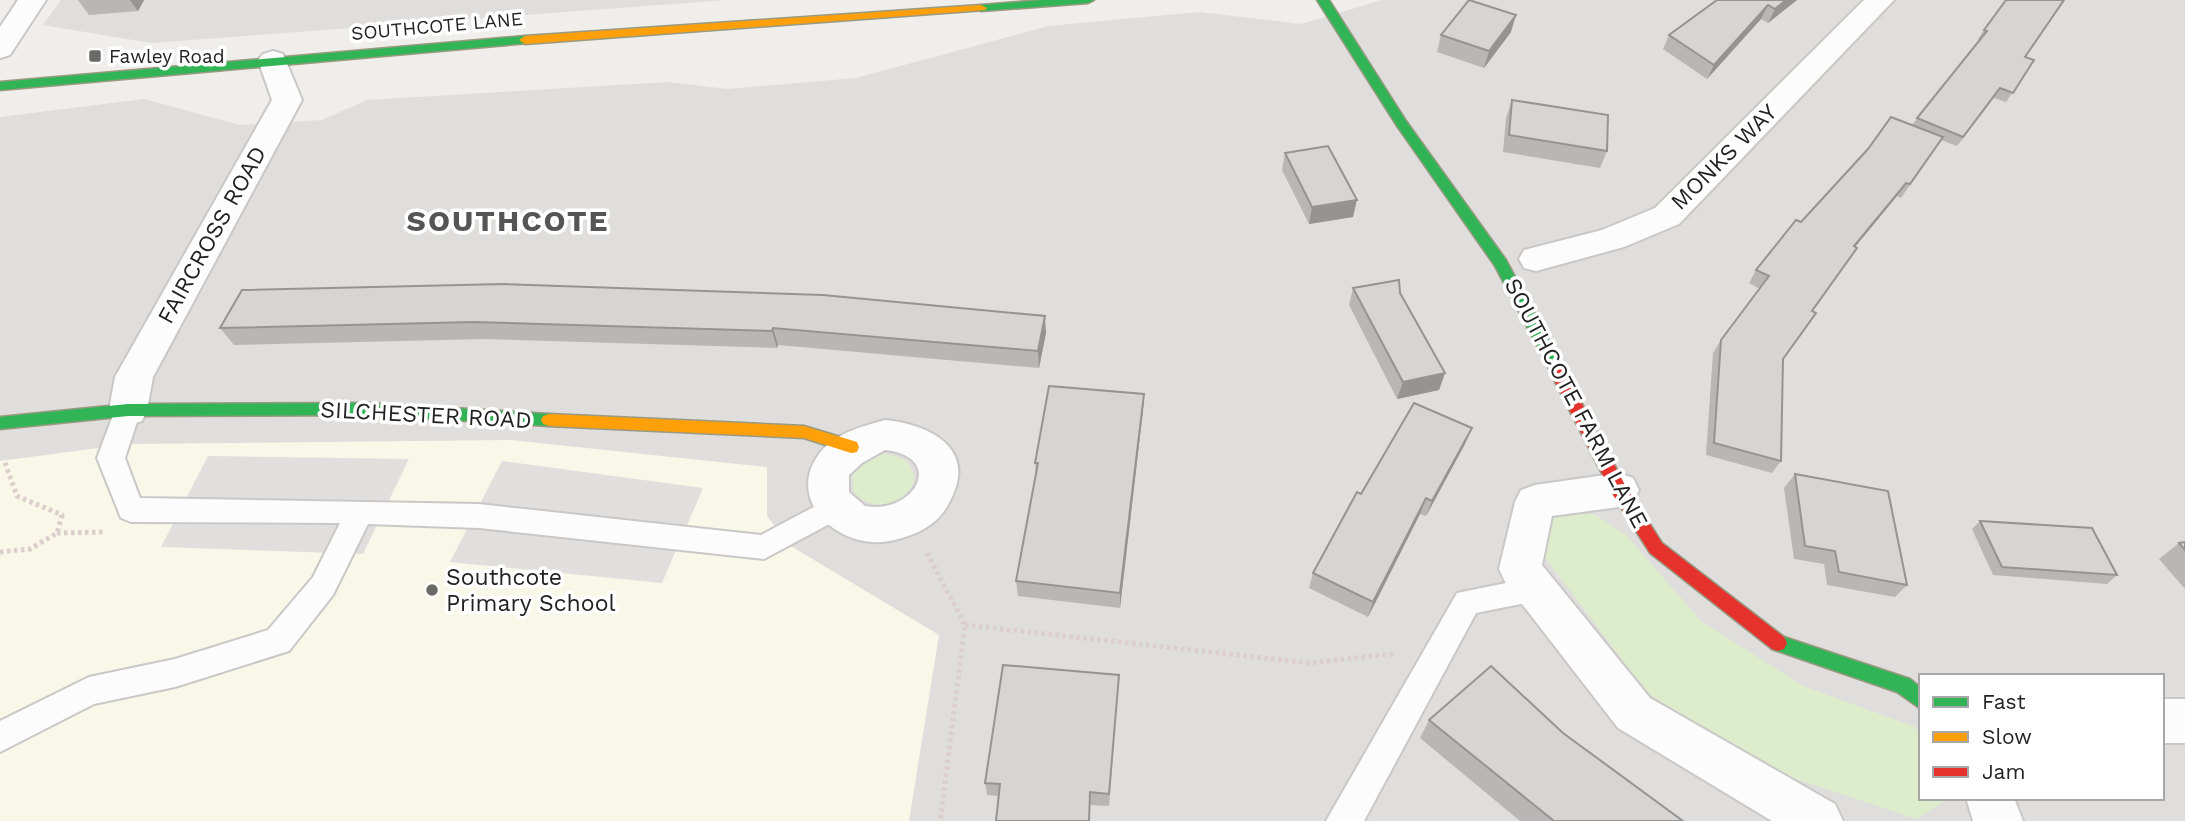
<svg xmlns="http://www.w3.org/2000/svg" width="2185" height="821" font-family="'Work Sans',sans-serif">
  <rect width="100%" height="100%" fill="#f0eeeb"/>
  <!-- residential -->
  <path fill="#dfdedc" fill-rule="evenodd" d="M61,0H726L151,43L43,25Z
    M1382,0H2185V821H0V117L144,99L240,125L322,120L367,100L668,82L727,89L856,78L1048,26L1199,12L1301,24ZM1921,676H2162V798H1921Z"/>
  <!-- education -->
  <path fill="#f8f7e8" d="M511,440L767,467V516L789,545L939,635L909,821H0V461L128,444Z"/>
  <!-- grass -->
  <path fill="#ddeccb" d="M883,454C900,455 913,461 914,480C905,507 870,514 853,490V475L864,461Z
    M1553,514H1594L1626,535L1701,621L1803,686L1915,727L1921,737V798H1949L1917,819L1757,766L1647,692L1543,555Z"/>
  <!-- parking -->
  <path fill="#e0dfde" d="M208,456L409,459L363,554L161,547Z
    M502,461L703,488L662,583L450,562Z"/>
  <g fill="none" stroke-linecap="round" stroke-linejoin="round">
    <defs>
      <path id="lane" d="M128,400L137,403L141,410L125,458L140,498L479,504L761,535L836,495L846,499L850,507L846,515L764,559L479,528L368,524L333,595L289,651L175,687L94,704L0,752V721L89,677L175,659L268,630L313,577L340,523L131,522L121,518L97,458L115,410L119,403Z
        M1536,577L1546,581L1551,590L1546,599L1476,613L1364,821H1326L1457,593Z"/>
      <path id="street" d="M18,0H46L10,55L0,58V27Z
        M1864,0H1894L1679,224L1624,247L1536,271L1524,268L1519,259L1524,250L1602,230L1655,208Z
        M273,51L283,54L302,100L153,377L147,410L142,421L128,425L114,421L109,410L115,377L272,100L258,60L263,54Z
        M885,420C929,424 977,448 951,499C942,519 928,529 908,536C896,540 884,543 872,542C824,538 786,491 823,449C839,432 864,426 885,420ZM885,450C947,457 914,515 865,506L849,492V475L862,463Z
        M1619,473L1633,478L1639,490L1633,502L1619,507L1552,516L1542,565L1650,698L1835,804L1843,821H1772L1618,728L1505,582L1499,569L1515,502L1521,490L1535,485Z
        M2162,699H2185V743H2162Z
        M1966,798H2014L2023,821H1973Z"/>
      <path id="fast" d="M1042,0H1094L1088,3L981,11L975,8L981,5Z
        M1317,0H1329L1406,121L1506,260L1567,374L1564,378H1554L1495,266L1397,126Z
        M525,36L531,40L529,43L0,90V82Z
        M369,403L549,414L555,416L557,420L555,424L549,426L369,415L128,416L0,429V417L128,404Z
        M1778,635L1910,679L1921,688V709L1897,692L1772,649L1769,643L1772,637Z"/>
      <path id="slow" d="M981,5L987,8L985,10L525,44L519,40L525,36Z
        M549,414L804,426L857,442L859,447L857,452L851,453L804,438L549,426L543,424L541,420L543,416Z"/>
      <path id="jam" d="M1559,368L1564,370L1625,485L1662,543L1784,637L1787,643L1784,649L1778,651L1772,649L1650,553L1613,495L1551,374Z"/>
    </defs>
    <!-- lane casing -->
    <use href="#lane" stroke="#c9c8c7" stroke-width="4"/>
    <!-- street casing -->
    <use href="#street" stroke="#c9c8c7" stroke-width="4"/>
    <!-- fast casing -->
    <use href="#fast" stroke="#999a82" stroke-width="3"/>
    <!-- slow casing -->
    <use href="#slow" stroke="#999a82" stroke-width="3"/>
    <!-- jam casing -->
    <use href="#jam" stroke="#999a82" stroke-width="3"/>
    <!-- path -->
    <path stroke="#dccecd" stroke-width="5" stroke-dasharray="3.5 3.5" stroke-linecap="butt" d="M57,533L105,532
      M0,552L30,549L57,533L62,515L17,496L4,460
      M927,553L965,625L940,821
      M965,625L1310,663L1391,654L1394,650"/>
    <!-- lane -->
    <use href="#lane" fill="#fdfcfc" fill-rule="evenodd"/>
    <!-- street -->
    <use href="#street" fill="#fdfcfc" fill-rule="evenodd"/>
    <!-- fast -->
    <use href="#fast" fill="#30b455" fill-rule="evenodd"/>
    <!-- slow -->
    <use href="#slow" fill="#ff9f0a" fill-rule="evenodd"/>
    <!-- jam -->
    <use href="#jam" fill="#e5322d" fill-rule="evenodd"/>
  </g>
  <!-- wall -->
  <path fill="#b9b6b5" d="M78,0H144L138,11L89,15Z
    M1717,0H1797L1768,23L1761,19L1707,79L1663,49L1669,35Z
    M2006,0L2025,57L2034,60L2006,102L1994,98L1957,146L1941,140L1901,198L1897,196L1855,247L1848,261L1812,311L1783,360L1781,461L1772,473L1706,455L1713,353L1721,340L1760,289L1749,283L1756,270L1801,222L1912,125L1980,40L1978,39L1984,30Z
    M1511,32L1484,68L1437,52L1441,35Z
    M1512,100L1607,151L1600,168L1503,152L1506,118Z
    M1285,153L1353,217L1309,224L1282,170Z
    M1353,288L1400,293L1445,373L1439,390L1397,399L1349,305Z
    M242,290L1046,333L1039,368L778,345L777,348L483,339L234,345L220,328Z
    M1144,394L1143,410L1120,608L1018,596L1016,581L1036,479L1035,463Z
    M1465,444L1426,516L1420,514L1368,617L1309,588L1313,573L1361,494Z
    M1795,474L1907,585L1895,597L1827,585L1824,564L1794,559L1784,488Z
    M1980,521L2117,575L2107,584L1993,575L1972,529Z
    M2185,542V589L2159,559L2179,543Z
    M1118,689L1109,806L1090,805V821H996L998,796L987,795L985,783Z
    M1429,720L1563,733L1683,821H1520L1420,738Z"/>
  <!-- shaded-wall -->
  <path fill="#969493" d="M130,0H144L138,11Z
    M1786,0H1797L1768,23L1775,9Z
    M1768,5L1761,19L1707,79L1714,65Z
    M1516,15L1511,32L1484,68L1489,51Z
    M1906,183L1897,196L1845,259L1854,246Z
    M1357,200L1353,217L1309,224L1312,207Z
    M1045,316L1046,333L1039,368L1038,351Z
    M773,328L778,345L777,348L772,331Z
    M1445,373L1439,390L1397,399L1403,382Z
    M1144,394L1143,410L1120,608V593Z
    M1472,428L1465,444L1426,516L1432,501Z
    M1426,498L1420,514L1368,617L1373,602Z"/>
  <!-- building -->
  <path fill="#d7d4d2" stroke="#969493" stroke-width="2" d="M1469,0L1516,15L1489,51L1441,35Z
    M1717,0H1786L1775,9L1768,5L1714,65L1669,35Z
    M2006,0H2064L2025,57L2034,60L2013,93L2000,88L1963,137L1917,118L1987,31L1984,30Z
    M1512,100L1608,115L1607,151L1509,135Z
    M1891,117L1943,137L1910,184L1906,183L1854,246L1857,248L1812,311L1816,313L1783,359L1781,461L1714,443L1721,340L1769,276L1756,270L1796,220L1801,222L1868,149Z
    M1328,146L1357,200L1312,207L1285,153Z
    M1399,280L1400,293L1445,373L1403,382L1353,288Z
    M504,284L823,295L1045,316L1038,351L773,328L772,331L473,322L220,328L242,290Z
    M1049,386L1144,394L1120,593L1016,581L1038,463H1035Z
    M1414,403L1472,428L1432,501L1426,498L1373,602L1313,573L1357,492L1361,494Z
    M1795,474L1888,491L1907,585L1839,572L1835,551L1805,546Z
    M1980,521L2092,528L2117,575L2002,567Z
    M2185,542V550L2179,543Z
    M1003,665L1119,675L1109,794L1090,792L1089,821H996L1000,784L985,783Z
    M1491,666L1563,733L1683,821H1554L1429,720Z"/>
  <!-- markers -->
  <g fill="#6a6968" stroke="#fff" stroke-width="2.5">
    <rect x="88" y="49" width="14" height="14" rx="3.5"/>
    <circle cx="432" cy="590" r="7"/>
  </g>
  <g text-anchor="middle" dominant-baseline="central" stroke-width="7" stroke-linejoin="round" paint-order="stroke">
    <!-- far-street labels -->
    <g font-size="19" fill="#222" stroke="#fff">
      <text transform="translate(437 26) rotate(-5)">SOUTHCOTE LANE</text>
    </g>
    <!-- far-poi labels -->
    <g font-size="19" fill="#222" stroke="#fff" text-anchor="start">
      <text x="109" y="56">Fawley Road</text>
    </g>
    <!-- street labels -->
    <g font-size="23" fill="#222" stroke="#fff">
      <text transform="translate(1724 157) rotate(-45)">MONKS WAY</text>
      <text transform="translate(212 235) rotate(-61)">FAIRCROSS ROAD</text>
      <text transform="translate(1576 403) rotate(62)">SOUTHCOTE FARM LANE</text>
      <text transform="translate(426 415) rotate(3)">SILCHESTER ROAD</text>
    </g>
    <!-- poi labels -->
    <g font-size="23" fill="#222" stroke="#fff" text-anchor="start">
      <text x="446" y="577">Southcote<tspan x="446" dy="26">Primary School</tspan></text>
    </g>
    <!-- district labels -->
    <g font-size="30" font-weight="bold" letter-spacing="2" fill="#555" stroke="#fff">
      <text x="508" y="220">SOUTHCOTE</text>
    </g>
  </g>
  <!-- legend -->
  <rect x="1919" y="674" width="245" height="126" fill="#ffffff" stroke="#a7a7a7" stroke-width="2"/>
  <rect x="1933" y="697" width="35" height="10" fill="#30b455" stroke="#a7a7a7" stroke-width="2"/>
  <text x="1982" y="709" font-size="21" fill="#222222">Fast</text>
  <rect x="1933" y="732" width="35" height="10" fill="#ff9f0a" stroke="#a7a7a7" stroke-width="2"/>
  <text x="1982" y="744" font-size="21" fill="#222222">Slow</text>
  <rect x="1933" y="767" width="35" height="10" fill="#e5322d" stroke="#a7a7a7" stroke-width="2"/>
  <text x="1982" y="779" font-size="21" fill="#222222">Jam</text>
</svg>
